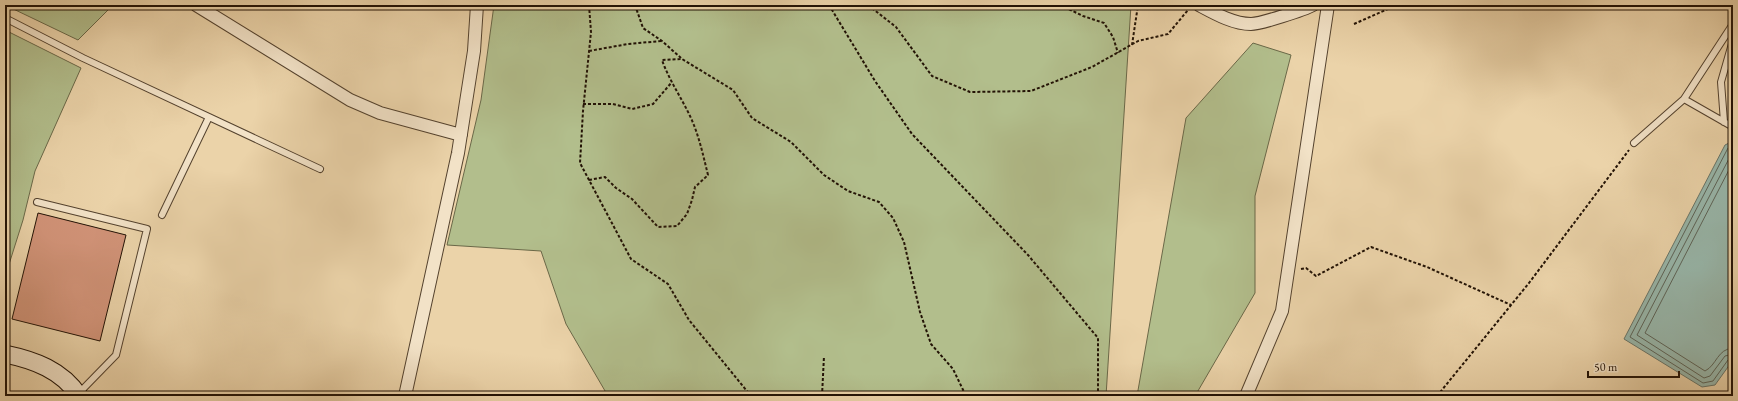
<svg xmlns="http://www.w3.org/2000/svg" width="1738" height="401" font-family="'EB Garamond',serif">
  <rect width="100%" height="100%" fill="#ebd3a9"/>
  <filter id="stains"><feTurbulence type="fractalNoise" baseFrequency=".005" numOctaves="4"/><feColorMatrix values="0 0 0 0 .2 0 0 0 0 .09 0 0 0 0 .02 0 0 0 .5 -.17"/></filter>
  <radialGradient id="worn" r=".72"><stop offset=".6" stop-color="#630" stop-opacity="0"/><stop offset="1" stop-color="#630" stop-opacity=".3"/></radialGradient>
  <!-- green -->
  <path fill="#b2be8c" stroke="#6a6848" d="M5,5H113L78,40Z
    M494,5H1131L1106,396H608L566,324L541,251L447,245L481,100Z
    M5,30L81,68L35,171L23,220L5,277Z
    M1253,43L1291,55L1255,196V293L1195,396H1137L1186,118Z"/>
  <!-- water -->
  <path fill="#98b7ab" stroke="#697569" d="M1733,141V360L1715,385L1702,387L1624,339L1725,145Z"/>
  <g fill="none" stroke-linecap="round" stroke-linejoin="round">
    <!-- shore -->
    <path stroke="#5d6458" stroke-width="1" d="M1733,145L1728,148L1630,337L1703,383L1713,381L1728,360L1733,359
      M1733,151L1637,335L1704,378L1710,376L1725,356L1733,354
      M1733,162L1645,333L1705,371C1717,365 1717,349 1733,348"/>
  </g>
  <!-- building -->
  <path fill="#d19378" stroke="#221205" d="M38,213L126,235L100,341L12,319Z"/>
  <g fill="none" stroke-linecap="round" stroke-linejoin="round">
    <defs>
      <path id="lane" d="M5,18L83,58L320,169
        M1733,24L1684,99L1733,127
        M1724,122L1721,82L1733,40
        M1634,143L1684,99
        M37,202L147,229L116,355L79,393
        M162,215L209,117"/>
      <path id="street" d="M196,5L350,100L380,113L461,135
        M1199,5C1214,13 1233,24 1251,24C1260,24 1304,10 1313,5
        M405,396L458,153L474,51L477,5
        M1246,396L1282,311L1328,5"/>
      <path id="secondary" d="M5,354C34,360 62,370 79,396"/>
    </defs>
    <!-- lane casing -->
    <use href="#lane" stroke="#54422e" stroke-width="8"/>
    <!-- street casing -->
    <use href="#street" stroke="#54422e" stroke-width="14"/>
    <!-- secondary casing -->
    <use href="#secondary" stroke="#221205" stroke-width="19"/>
    <!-- path -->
    <path stroke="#221205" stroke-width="2" stroke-dasharray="3 2" stroke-linecap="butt" d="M589,5L591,32L583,111L580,163L631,259L668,284L689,320L751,396
      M635,5L643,28L662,41L681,58
      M829,5L875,81L912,134L1028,255L1098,338V396
      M868,5L896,27L932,76L970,92L1031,91L1092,67L1138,41L1168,34L1188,10
      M1060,5L1083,16L1104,23L1113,37L1118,53
      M1354,24L1397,5
      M1132,45L1138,5
      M589,51L628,44L661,41
      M583,104H613L632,109L653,104L672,82
      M589,180L605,177L616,188L632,199L658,227L677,226L687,214L692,200L695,187L708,175C703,155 699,135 690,116C681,97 669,80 662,60L682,59L733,90L752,118L791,142L824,175L848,191L879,202L893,218L904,242L920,312L931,344L953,369L966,396
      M1301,269L1306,268L1316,276L1371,247L1427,267L1511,305
      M822,396L824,356
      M1437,396L1529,283L1629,150"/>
    <!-- lane -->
    <use href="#lane" stroke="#f2e2c7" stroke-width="6"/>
    <!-- street -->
    <use href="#street" stroke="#f2e2c7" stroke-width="12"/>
    <!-- secondary -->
    <use href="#secondary" stroke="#f2e2c7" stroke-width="17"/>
  </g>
  <!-- margin -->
  <rect width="1738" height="401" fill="none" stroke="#ebd3a9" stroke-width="20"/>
  <rect x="6" y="6" width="1726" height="389" fill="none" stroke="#221205" stroke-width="2"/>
  <rect x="10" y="10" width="1718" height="381" fill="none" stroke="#221205"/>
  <!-- scale -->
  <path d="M1588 371v6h91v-6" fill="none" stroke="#221205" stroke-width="2"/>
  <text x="1594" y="371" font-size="12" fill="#221205" stroke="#f2e2c7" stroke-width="3" paint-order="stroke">50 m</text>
  <rect width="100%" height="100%" filter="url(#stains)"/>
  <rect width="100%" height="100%" fill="url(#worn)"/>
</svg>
